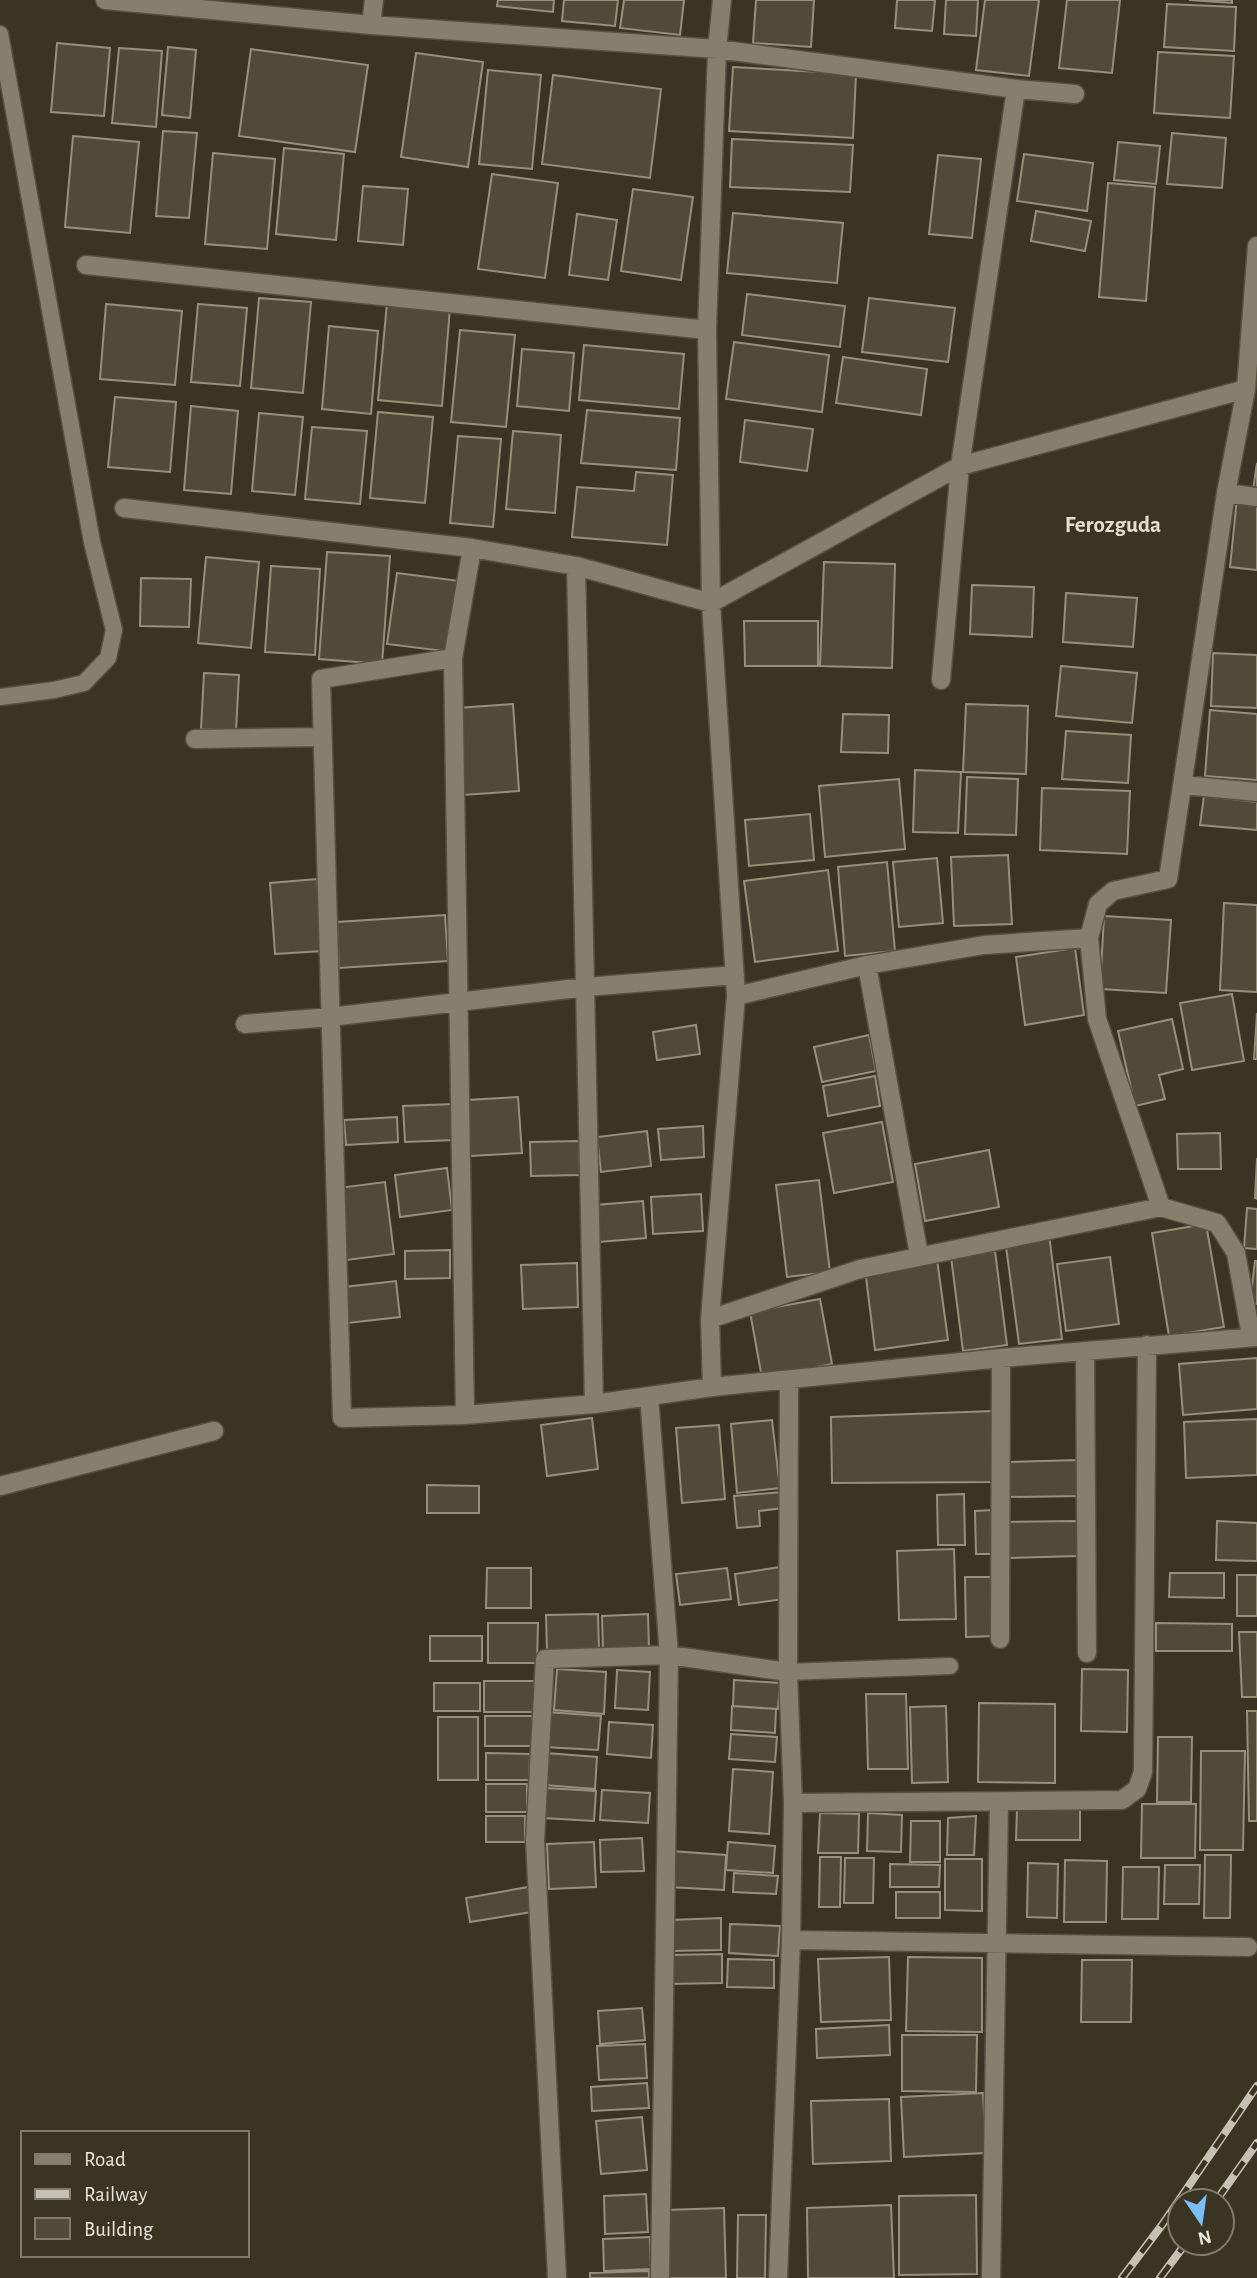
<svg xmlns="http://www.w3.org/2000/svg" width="1257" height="2278" font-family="'Alegreya Sans',sans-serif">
  <rect width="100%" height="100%" fill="#3a3523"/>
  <!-- building -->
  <path fill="#504a37" stroke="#96907b" stroke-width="2" d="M498,0H554L553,12L497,6Z
    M564,0H618L615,26L562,21Z
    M624,0H684L680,35L620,28Z
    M756,0H814L811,47L753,43Z
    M897,0H935L932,31L895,28Z
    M946,0H978L976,36L944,34Z
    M985,0H1039L1029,76L976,70Z
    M1067,0H1120L1112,73L1059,68Z
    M1189,0H1232V3Z
    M1167,4L1236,7L1234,51L1164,47Z
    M57,43L110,48L104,116L51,112Z
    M168,47L196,50L190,118L162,115Z
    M119,48L162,51L156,127L112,123Z
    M251,49L368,65L355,152L239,136Z
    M1158,52L1234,56L1230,118L1154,113Z
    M416,53L483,62L468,167L401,157Z
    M733,67L856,74L853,138L729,131Z
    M488,70L541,75L532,169L479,164Z
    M553,75L661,89L650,178L542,164Z
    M163,131L197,133L189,218L156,216Z
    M1172,133L1226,138L1222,188L1167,184Z
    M73,136L139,142L130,233L65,227Z
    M732,139L853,145L850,192L730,187Z
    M1118,142L1160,146L1156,184L1114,180Z
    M284,148L344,154L336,240L276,234Z
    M213,153L275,159L267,249L205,244Z
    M1024,154L1093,163L1087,211L1017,201Z
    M938,155L981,159L972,238L929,234Z
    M492,174L558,183L545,278L478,269Z
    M1108,183L1155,187L1146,301L1099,297Z
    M363,186L408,189L403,245L358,241Z
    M633,189L693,197L681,280L621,271Z
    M1036,211L1091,221L1085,251L1031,241Z
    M733,213L843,223L837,283L727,273Z
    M577,214L617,220L608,280L569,275Z
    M747,294L845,306L840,347L742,335Z
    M259,298L311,302L303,393L251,388Z
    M869,298L955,308L948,362L862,352Z
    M387,303L450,308L442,406L378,400Z
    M106,304L182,311L175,385L100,379Z
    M198,304L247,308L240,386L191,382Z
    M329,326L378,331L371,414L322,409Z
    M460,330L515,335L506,427L451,422Z
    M734,342L829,355L822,412L726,399Z
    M584,345L684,354L679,409L579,400Z
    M522,349L574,353L569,411L517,406Z
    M843,357L927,369L921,415L836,403Z
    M115,397L176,402L170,472L108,467Z
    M191,406L238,411L231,494L184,490Z
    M587,410L680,418L676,470L581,463Z
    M378,412L433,417L425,503L370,498Z
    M259,413L303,417L295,495L252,491Z
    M745,420L813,429L807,471L740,462Z
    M312,427L367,431L360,504L305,499Z
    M513,431L561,435L555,513L506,509Z
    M458,436L501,439L493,527L450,523Z
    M1257,463V490H1253Z
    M636,472L673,475L667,545L572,537L577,487L634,491Z
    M1237,498L1257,500V570L1230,567Z
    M327,552L390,556L382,664L319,659Z
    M206,557L259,562L251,648L198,643Z
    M824,562L895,564L892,668L820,666Z
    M271,566L320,569L315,655L265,652Z
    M397,573L460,581L451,652L387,644Z
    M141,578L191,579L189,627L140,626Z
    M972,585L1034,587L1032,637L970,634Z
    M1066,593L1137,598L1133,647L1063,642Z
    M744,621H818V666H745Z
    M1213,653L1257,655V708L1211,706Z
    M1061,666L1137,673L1132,723L1056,716Z
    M204,673L239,675L236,731L201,729Z
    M513,704L519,791L463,795L457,708Z
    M966,704L1028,706L1026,774L963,772Z
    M1210,710L1257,714V780L1205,776Z
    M843,714L889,715L888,753L841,752Z
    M1066,731L1131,735L1128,783L1062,779Z
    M915,770L961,772L958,833L913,832Z
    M967,777L1018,779L1016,835L965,834Z
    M899,779L905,849L825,857L819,786Z
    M1042,788L1130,791L1127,854L1040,850Z
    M1204,796L1257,802V830L1200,825Z
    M810,814L814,860L749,866L745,820Z
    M1008,855L1012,924L954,926L951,857Z
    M937,858L943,923L899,927L893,862Z
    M887,862L895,951L845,956L838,867Z
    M828,870L838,951L755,962L744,881Z
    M317,879L323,951L275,954L270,883Z
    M1224,903L1257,905V992L1220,990Z
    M445,915L448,961L339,968L337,922Z
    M1104,916L1171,920L1166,993L1100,989Z
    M1075,948L1084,1015L1025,1025L1016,957Z
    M1232,994L1244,1061L1192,1070L1180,1003Z
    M1257,1013V1059H1254Z
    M1172,1019L1183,1069L1159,1075L1165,1099L1135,1106L1118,1031Z
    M696,1025L700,1054L657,1060L653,1032Z
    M869,1035L876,1071L822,1082L814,1047Z
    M875,1076L880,1106L828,1116L823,1086Z
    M518,1097L522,1153L470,1156L467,1100Z
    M453,1104L455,1140L405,1142L403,1106Z
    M397,1117L398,1142L346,1145L344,1120Z
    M882,1122L893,1182L834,1193L823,1133Z
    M703,1126L704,1157L661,1160L658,1129Z
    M647,1131L651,1166L601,1172L597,1137Z
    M1220,1133L1221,1169H1178L1177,1134Z
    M579,1141L580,1175L531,1176L530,1142Z
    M989,1150L999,1207L925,1221L915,1164Z
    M1257,1158V1199L1255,1198Z
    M447,1168L452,1210L400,1217L395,1175Z
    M819,1180L830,1272L787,1277L776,1185Z
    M385,1182L394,1254L347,1260L338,1188Z
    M701,1194L703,1231L653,1234L651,1197Z
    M643,1201L646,1238L599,1242L595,1205Z
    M1247,1208L1257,1209V1249L1244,1248Z
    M1206,1224L1224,1327L1169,1336L1152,1233Z
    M1049,1234L1062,1339L1019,1344L1005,1239Z
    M450,1250V1278L405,1279V1251Z
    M995,1251L1007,1345L963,1351L951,1257Z
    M1110,1257L1119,1324L1066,1331L1057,1264Z
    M937,1259L948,1340L875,1350L865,1269Z
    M1255,1261H1257V1304L1250,1303Z
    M577,1263L578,1307L523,1309L521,1265Z
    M396,1281L400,1317L348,1323L344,1287Z
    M820,1299L832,1364L762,1378L750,1312Z
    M1257,1358V1409L1183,1415L1179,1364Z
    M993,1411L994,1482L832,1483L831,1417Z
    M592,1418L598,1469L547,1476L541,1425Z
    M1257,1419V1475L1186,1478L1184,1422Z
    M772,1420L780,1488L737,1493L731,1424Z
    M719,1425L725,1499L682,1503L676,1428Z
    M1078,1460L1079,1496L1008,1497L1007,1462Z
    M427,1485L479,1486V1513H427Z
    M782,1492L783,1508L759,1511L760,1526L737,1528L734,1496Z
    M964,1494L965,1545H938L937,1495Z
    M993,1510V1554H976L975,1511Z
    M1078,1521L1079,1556L1009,1558L1007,1522Z
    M1217,1521L1257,1523V1561L1216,1560Z
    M954,1549L956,1619L899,1620L897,1551Z
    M780,1567L784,1599L739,1605L735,1574Z
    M487,1568H531V1608H486Z
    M727,1568L731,1599L680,1605L676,1574Z
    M1170,1573H1224V1598L1169,1597Z
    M1237,1575H1257V1616H1237Z
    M965,1577H996L995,1636L966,1637Z
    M598,1614L599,1651L547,1652L546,1615Z
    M648,1614L649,1650L603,1652L602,1616Z
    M488,1623H538L537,1663H488Z
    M1156,1623L1232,1624V1651H1156Z
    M1239,1632H1257V1697H1242Z
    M430,1636H482V1661H430Z
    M557,1669L606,1672L604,1714L554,1710Z
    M1082,1669L1128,1670L1127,1732L1081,1731Z
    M617,1670L650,1672L648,1710L615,1708Z
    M734,1680L780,1683L778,1709L733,1706Z
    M484,1681H535V1712H484Z
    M434,1683H480V1711H434Z
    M866,1694H906L908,1769H868Z
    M979,1703L1055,1704V1783L978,1782Z
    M732,1706L776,1709L775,1733L731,1730Z
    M946,1706L948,1782L912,1783L910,1707Z
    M1247,1711H1257V1821H1249Z
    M548,1712L601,1716L598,1750L545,1747Z
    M485,1716H532V1746H485Z
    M438,1717H478V1780H438Z
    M609,1722L653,1725L651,1758L607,1754Z
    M731,1734L777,1737L775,1762L729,1759Z
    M1158,1737H1192L1191,1802H1157Z
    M1201,1751H1245L1243,1850H1200Z
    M486,1753L530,1754L529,1780H486Z
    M546,1753L597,1757L595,1789L544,1785Z
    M733,1769L773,1772L769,1834L729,1831Z
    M486,1784H527V1812H486Z
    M546,1788L596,1791L594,1821L543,1818Z
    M602,1790L650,1793L648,1823L600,1820Z
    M1142,1804H1196L1195,1858H1141Z
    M1017,1808H1080V1840H1016Z
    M820,1813L859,1814L858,1853H818Z
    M868,1813L902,1815L901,1852L867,1851Z
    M486,1816H525V1842H486Z
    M976,1816L974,1855H947L948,1818Z
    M911,1821H940V1862H910Z
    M642,1838L644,1871L601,1872L600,1840Z
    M594,1842L596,1887L549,1889L547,1844Z
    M728,1842L775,1846L773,1873L726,1870Z
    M671,1851L726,1855L724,1890L668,1887Z
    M1205,1855H1231L1230,1918H1204Z
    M820,1857H841L840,1907H819Z
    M845,1858H874L873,1903H844Z
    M945,1859H982V1911L945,1910Z
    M1065,1860L1107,1861L1106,1922H1064Z
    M1028,1863L1058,1864L1057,1918L1027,1917Z
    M890,1864L940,1865L939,1887H890Z
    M1165,1865H1200L1199,1904H1164Z
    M1123,1867H1159L1158,1919H1122Z
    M734,1873L778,1876L776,1894L733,1892Z
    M528,1887L532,1912L470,1922L466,1898Z
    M896,1892H940V1918H896Z
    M721,1918V1950L670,1951V1920Z
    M730,1924L780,1926L778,1956L729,1953Z
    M722,1954V1983L670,1984V1955Z
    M889,1957L891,2020L821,2022L818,1959Z
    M908,1957L982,1958V2032L906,2031Z
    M728,1959L774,1960V1988L727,1987Z
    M1082,1960H1132L1131,2022H1081Z
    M642,2008L645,2040L600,2044L598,2011Z
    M889,2025L890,2055L817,2058L816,2029Z
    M902,2035H977L976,2092L902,2091Z
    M645,2044L647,2078L599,2080L597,2046Z
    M647,2083L649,2108L592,2111L591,2087Z
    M983,2093L986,2153L904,2157L901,2097Z
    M889,2099L891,2161L813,2164L811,2101Z
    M642,2117L647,2170L601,2174L596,2121Z
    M646,2194L648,2232L605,2234L604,2196Z
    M976,2195L977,2274L899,2275V2196Z
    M891,2205L894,2278H808L807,2208Z
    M724,2208L726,2278H667L665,2210Z
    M738,2215H766L765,2278H737Z
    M650,2237L651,2269L604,2271L603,2239Z
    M649,2271V2278H590V2273Z"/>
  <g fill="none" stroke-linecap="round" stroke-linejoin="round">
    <defs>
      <path id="service" d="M0,34L92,542L114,630L108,658L84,683L54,690L0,697
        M788,1672L950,1666"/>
      <path id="minor" d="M105,0L371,25L717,49L1016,89L1075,94
        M371,25L374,0
        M86,265L707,330L711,603L576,566L472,548L124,508
        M707,330L717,49L722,0
        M1246,389L1257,246
        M1226,493L1257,497
        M472,548L453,658L465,1415L594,1404
        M576,566L594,1404L712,1387L1001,1358L1257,1337
        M453,658L321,679L342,1418L465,1415
        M941,680L960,466L1016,89
        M195,739L322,737
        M1183,785L1257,792
        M867,965L919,1255
        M736,996L867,965L984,945L1089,938
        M245,1024L330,1017L586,987L735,975
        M710,1319L860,1269L1161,1207
        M1085,1351L1087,1653
        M712,1387L710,1319L736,996L711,603L960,466L1246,389L1226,493L1168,879L1113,891L1098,904L1089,938L1097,1019L1161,1207L1217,1223L1236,1253L1251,1336
        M649,1396L669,1655L660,2278
        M0,1486L214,1431
        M1000,1639L1001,1358
        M793,1803L1122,1800L1137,1789L1143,1772L1147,1345
        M791,1940L1248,1947
        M557,2278L535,1840L545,1659L669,1655L788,1672
        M778,2278L791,1940L793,1803L788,1672L789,1380
        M991,2278L999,1802"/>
    </defs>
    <!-- service casing -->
    <use href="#service" stroke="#555141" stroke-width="19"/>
    <!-- minor casing -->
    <use href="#minor" stroke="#555141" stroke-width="21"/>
    <!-- service -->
    <use href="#service" stroke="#857f6b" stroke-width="16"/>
    <!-- minor -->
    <use href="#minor" stroke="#857f6b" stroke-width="18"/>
    <defs>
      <path id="rail" d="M1216,2201L1257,2143
        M1122,2278L1162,2225L1257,2086
        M1160,2278L1186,2243"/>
    </defs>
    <!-- rail casing -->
    <use href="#rail" stroke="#c5c2b5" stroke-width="8"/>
    <!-- rail -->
    <use href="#rail" stroke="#3a3523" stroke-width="5" stroke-dasharray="16" stroke-linecap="butt"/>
  </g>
  <g text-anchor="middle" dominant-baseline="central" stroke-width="6" stroke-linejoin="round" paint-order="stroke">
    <!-- neighbourhood labels -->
    <g font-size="23" font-weight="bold" fill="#e5dfc8" stroke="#3a3523">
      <text x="1113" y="525">Ferozguda</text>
    </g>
  </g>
  <!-- legend -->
  <rect x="21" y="2131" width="228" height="126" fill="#3a3523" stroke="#807c6d" stroke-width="2"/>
  <rect x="35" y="2154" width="35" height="10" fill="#857f6b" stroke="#807c6d" stroke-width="2"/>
  <text x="84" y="2166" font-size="21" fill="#e9e6db">Road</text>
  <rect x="35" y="2189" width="35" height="10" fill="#c5c2b5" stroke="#807c6d" stroke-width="2"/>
  <text x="84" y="2201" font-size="21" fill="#e9e6db">Railway</text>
  <rect x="35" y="2218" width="35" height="21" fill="#504a37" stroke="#807c6d" stroke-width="2"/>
  <text x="84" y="2236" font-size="21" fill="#e9e6db">Building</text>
  <!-- north arrow -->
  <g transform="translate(1201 2222) rotate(167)"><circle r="33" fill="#3a3523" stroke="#807c6d" stroke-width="2"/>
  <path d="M0-5L12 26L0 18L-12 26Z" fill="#7abff8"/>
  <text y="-10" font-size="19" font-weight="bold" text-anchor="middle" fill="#e9e6db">N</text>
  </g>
</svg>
